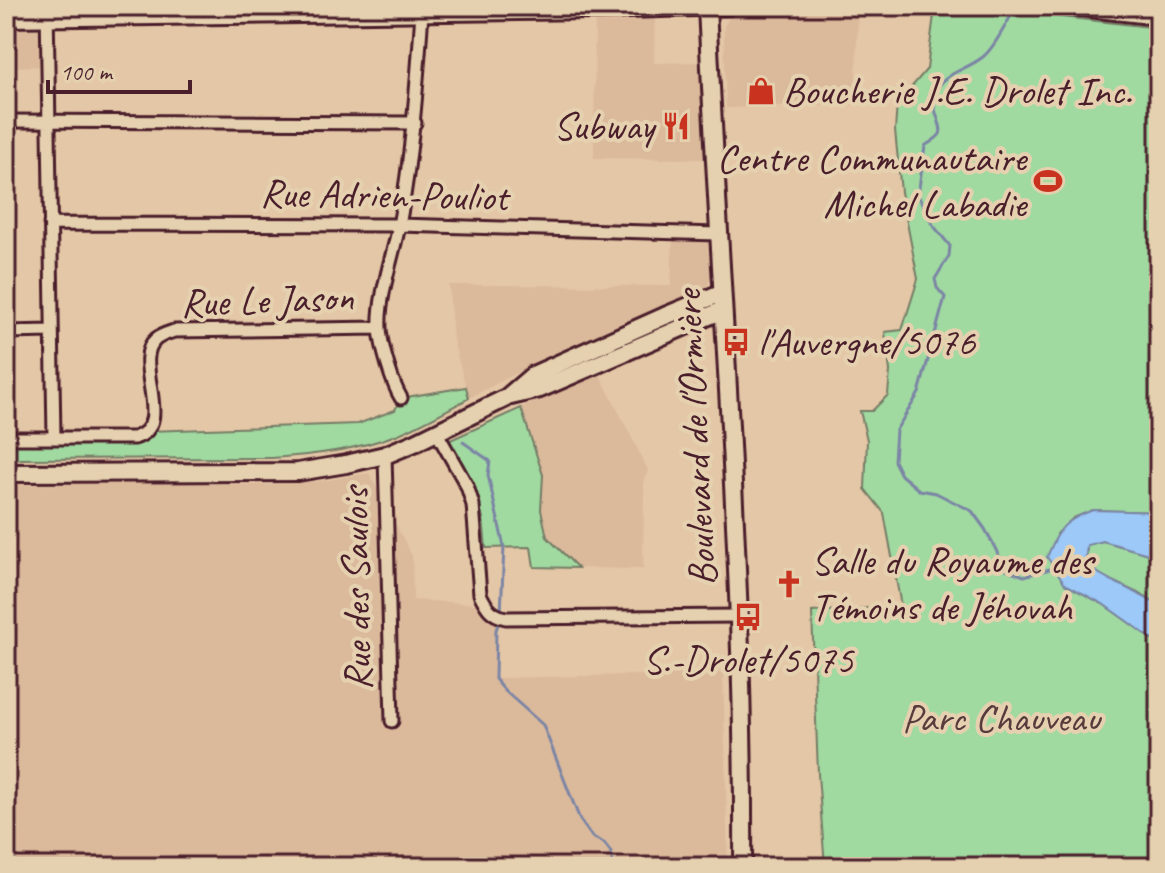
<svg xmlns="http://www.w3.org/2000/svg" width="1165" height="873" font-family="Caveat,sans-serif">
  <rect width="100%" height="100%" fill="#e4c7a6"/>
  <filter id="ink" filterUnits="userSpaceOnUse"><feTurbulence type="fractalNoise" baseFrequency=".0125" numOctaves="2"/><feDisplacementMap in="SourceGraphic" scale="16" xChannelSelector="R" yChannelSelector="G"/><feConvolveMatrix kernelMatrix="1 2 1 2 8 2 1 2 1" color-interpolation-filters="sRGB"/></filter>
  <g filter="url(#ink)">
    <!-- built -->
    <path fill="#dbb99b" d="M595,6L655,8L654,63L709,62L713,159L594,158Z
      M858,11L855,105L726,108L724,27L729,17L738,12Z
      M6,18H46L47,66L6,67Z
      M673,236L711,237V278L708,285L695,292L553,354L469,398L453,340L449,285L671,286Z
      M598,371L648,470L644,482L643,569L578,568L547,537L541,510L543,475L521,408Z
      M369,473L412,556L413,600L479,604L496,616V678L723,673L728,867H6V485L177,483L264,485L322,481Z"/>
    <!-- green -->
    <path fill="#a0daa0" stroke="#757c66" stroke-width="2" d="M935,7L1032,12L1062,17L1159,28V512L1093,510L1073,518L1057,534L1065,584L1103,604L1159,644V867H825L818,774L812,612L901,606L884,513L865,489L867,440L860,411H872L888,395L890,371L885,332L902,330L918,279L901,192L895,130L897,104L927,69Z
      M466,387L469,398C445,411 421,425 396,435C356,450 314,455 272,458L6,459V438H134L148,431L358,424L395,410L401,398Z
      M521,408L543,475L541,510L547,537L578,568L534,567L531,547L486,548L483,518L477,499L446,442Z
      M1103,541L1159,557V606L1142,595L1086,569L1087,545Z"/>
    <!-- water -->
    <path fill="#9cc9f7" stroke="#7b85a5" stroke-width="2" d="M1093,510L1159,512V557L1103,541L1087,545L1085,564C1108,582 1135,590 1159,606V644L1103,604L1065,584L1047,557C1060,527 1063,521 1093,510Z"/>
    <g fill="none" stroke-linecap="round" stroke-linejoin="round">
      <!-- stream -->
      <path stroke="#7b85a5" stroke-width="3" d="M1015,9C1006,23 996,46 984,56C969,69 950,70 938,87C926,106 945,125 940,134C937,139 929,143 925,146L918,195L933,225L950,246L949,256L935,279L937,288L945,297L919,393L896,430L894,461L901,475L919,490L936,493L972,511L985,529L1006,569L1024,576L1057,567
        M463,442L490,461L488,475L504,547L501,613
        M499,621L496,630L495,679L505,691L543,725L580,820L592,837L604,843L611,852L613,867"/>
      <defs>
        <path id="street" d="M47,6L54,438
          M6,121L415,123
          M50,224L399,225L718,234
          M6,332L52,331
          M401,398C392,383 381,346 380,328C378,299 393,255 399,226C412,155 417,84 422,12
          M437,433L467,486L473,505L480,594C487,608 491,615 506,618L739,616
          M6,438H134C177,426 130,361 156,339C161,335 168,333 174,331L380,328
          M385,455L392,721"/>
        <path id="secondary" d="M707,6C720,293 745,580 743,867
          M1072,6L1159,16
          M6,18L595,10L728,6
          M511,396L540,389L723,310
          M6,473L298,472L346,464L385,455L414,443L506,398L533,375L665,316L721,293"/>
      </defs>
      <!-- street casing -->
      <use href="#street" stroke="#4a1f2b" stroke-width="17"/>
      <!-- secondary casing -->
      <use href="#secondary" stroke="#4a1f2b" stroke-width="22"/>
      <!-- street -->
      <use href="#street" stroke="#e5d1af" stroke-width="11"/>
      <!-- secondary -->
      <use href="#secondary" stroke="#e5d1af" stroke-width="16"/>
    </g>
  </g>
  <!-- icons -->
  <defs>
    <symbol id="shop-bare" viewBox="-9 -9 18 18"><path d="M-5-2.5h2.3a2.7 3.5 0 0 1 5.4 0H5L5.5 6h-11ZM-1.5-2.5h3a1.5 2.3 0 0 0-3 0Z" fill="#c8321e" stroke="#e5d1af" stroke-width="2.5" paint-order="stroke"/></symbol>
    <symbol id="restaurant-bare" viewBox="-9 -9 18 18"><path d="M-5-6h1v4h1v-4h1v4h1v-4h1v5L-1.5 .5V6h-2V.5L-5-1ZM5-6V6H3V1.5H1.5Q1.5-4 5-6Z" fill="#c8321e" stroke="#e5d1af" stroke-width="2.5" paint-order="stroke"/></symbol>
    <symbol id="stadium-bare" viewBox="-9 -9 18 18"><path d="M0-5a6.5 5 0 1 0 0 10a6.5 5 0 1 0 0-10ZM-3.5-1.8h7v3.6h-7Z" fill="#c8321e" stroke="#e5d1af" stroke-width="2.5" paint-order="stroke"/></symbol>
    <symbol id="bus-bare" viewBox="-9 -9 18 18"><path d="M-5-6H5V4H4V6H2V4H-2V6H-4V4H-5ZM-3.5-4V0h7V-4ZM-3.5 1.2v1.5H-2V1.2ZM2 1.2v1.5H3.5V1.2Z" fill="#c8321e" stroke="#e5d1af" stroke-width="2.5" paint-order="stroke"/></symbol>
    <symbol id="church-bare" viewBox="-9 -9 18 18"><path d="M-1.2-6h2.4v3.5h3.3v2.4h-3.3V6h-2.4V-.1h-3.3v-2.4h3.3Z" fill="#c8321e" stroke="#e5d1af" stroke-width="2.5" paint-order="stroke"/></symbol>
  </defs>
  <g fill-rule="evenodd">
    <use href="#shop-bare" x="741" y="71" width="40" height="40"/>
    <use href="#restaurant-bare" x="656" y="106" width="40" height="40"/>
    <use href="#stadium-bare" x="1028" y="161" width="40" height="40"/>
    <use href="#bus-bare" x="716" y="322" width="40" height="40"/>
    <use href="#church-bare" x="769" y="564" width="40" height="40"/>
    <use href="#bus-bare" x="728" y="597" width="40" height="40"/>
  </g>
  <g text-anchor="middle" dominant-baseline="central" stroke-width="8" stroke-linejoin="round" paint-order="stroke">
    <!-- poi labels -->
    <g font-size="40" fill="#4a1f2b" stroke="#e5d1af" text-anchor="start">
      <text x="783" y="91">Boucherie J.E. Drolet Inc.</text>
      <text x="654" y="126" text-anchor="end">Subway</text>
      <text x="1026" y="158" text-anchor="end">Centre Communautaire<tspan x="1026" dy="46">Michel Labadie</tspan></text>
      <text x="758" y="342">l'Auvergne/5076</text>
      <text x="811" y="561">Salle du Royaume des<tspan x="811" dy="46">Témoins de Jéhovah</tspan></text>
      <text x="748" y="660" text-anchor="middle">S.-Drolet/5075</text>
    </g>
    <!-- street labels -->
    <g font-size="40" fill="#4a1f2b" stroke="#e5d1af">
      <text transform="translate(384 195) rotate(1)">Rue Adrien-Pouliot</text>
      <text transform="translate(267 300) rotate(-2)">Rue Le Jason</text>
      <text transform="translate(695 438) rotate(-93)">Boulevard de l'Ormière</text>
      <text transform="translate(356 589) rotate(-91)">Rue des Saulois</text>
    </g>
    <!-- park labels -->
    <g font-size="40" fill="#573b3d" stroke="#e5d1af">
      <text x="1001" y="718">Parc Chauveau</text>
    </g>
  </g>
  <!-- margin -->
  <rect width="1165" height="873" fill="none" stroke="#e5d1af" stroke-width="32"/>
  <rect x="16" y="16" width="1133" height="841" fill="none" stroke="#4a1f2b" stroke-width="3" filter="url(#ink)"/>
  <!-- scale -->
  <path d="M48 80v12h142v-12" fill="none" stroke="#4a1f2b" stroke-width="4"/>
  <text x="60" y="80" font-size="24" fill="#4a1f2b" stroke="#e5d1af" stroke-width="6" paint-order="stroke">100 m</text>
</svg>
